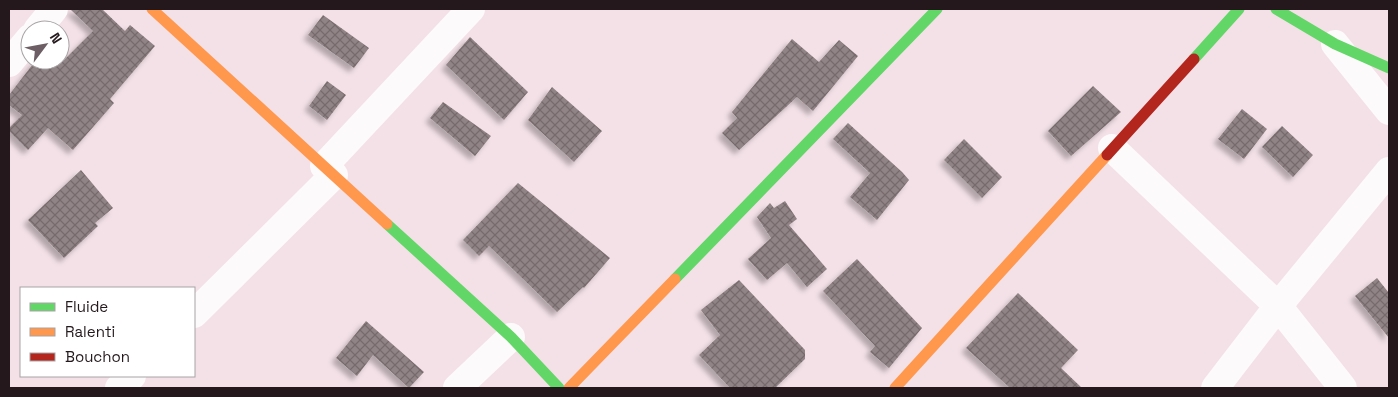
<svg xmlns="http://www.w3.org/2000/svg" width="1398" height="397" font-family="'Space Grotesk',sans-serif">
  <defs>
    <pattern id="building-cross-hatch" width="8" height="8" patternUnits="userSpaceOnUse" patternTransform="scale(1.25)"><rect width="8" height="8" fill="#918486"/><path d="M0 0l8 8M0 8l8-8" fill="none" stroke="#766b6d"/></pattern>
    <filter id="shadow"><feDropShadow dx="-4.5" dy="4.5" stdDeviation="2.5" flood-color="#0004"/></filter>
  </defs>
  <rect width="100%" height="100%" fill="#f3e1e7"/>
  <!-- building -->
  <path fill="url(#building-cross-hatch)" filter="url(#shadow)" d="M70,9H102L125,31L130,25L155,46L110,99L114,103L73,150L48,128L28,150L9,131V128L22,115L9,105V95L36,60H64L93,31Z
    M323,15L369,48L354,68L308,35Z
    M470,37L528,92L504,120L446,65Z
    M792,39L819,62L839,40L858,56L813,111L797,97L739,150L722,133L737,118L732,112Z
    M327,81L346,95L327,120L309,106Z
    M1093,86L1121,112L1071,156L1048,131Z
    M552,87L602,131L574,162L528,120Z
    M443,102L491,136L475,156L430,118Z
    M1242,109L1267,129L1244,159L1218,139Z
    M848,123L902,172L909,180L877,220L850,197L870,173L833,139Z
    M1282,126L1313,155L1293,177L1262,147Z
    M964,139L1002,177L982,198L944,160Z
    M81,170L113,208L95,223L98,226L64,258L28,220Z
    M518,183L610,258L584,288L583,287L557,312L489,246L479,256L463,240Z
    M785,201L797,219L789,225L827,269L807,287L787,263L767,280L748,259L771,238L757,217L770,203L774,208Z
    M857,259L922,328L889,368L870,352L875,346L823,291Z
    M1377,278L1389,293V338L1355,296Z
    M739,280L805,350V359L775,388H730L699,355L720,335L701,310Z
    M1018,293L1078,350L1061,368L1082,388H1010L966,348Z
    M366,321L424,372L409,388L373,355L357,376L336,358Z"/>
  <g fill="none" stroke-linecap="round" stroke-linejoin="round">
    <!-- street -->
    <path stroke="#fdfafb" stroke-width="28" d="M37,30L54,9
      M1335,44L1389,111
      M9,63L30,38
      M1112,148L1278,306L1343,388
      M324,166L471,9
      M194,314L334,175
      M119,388L132,376
      M457,388L511,337
      M1215,388L1278,306L1389,171"/>
    <!-- fast -->
    <path stroke="#63d668" stroke-width="11" d="M1276,9L1335,44L1389,68
      M1194,59L1239,9
      M387,224L511,337L559,388
      M675,279L937,9"/>
    <!-- slow -->
    <path stroke="#ff974d" stroke-width="11" d="M152,9L387,224
      M569,388L675,279
      M895,388L1107,155"/>
    <!-- jam -->
    <path stroke="#b3261e" stroke-width="11" d="M1107,155L1194,59"/>
  </g>
  <!-- border -->
  <rect width="1398" height="397" fill="none" stroke="#24181d" stroke-width="20"/>
  <!-- legend -->
  <rect x="20" y="287" width="175" height="90" fill="#ffffff" stroke="#a7a3a5"/>
  <rect x="30" y="303" width="25" height="8" fill="#63d668" stroke="#a7a3a5"/>
  <text x="65" y="312" font-size="15" fill="#24181d">Fluide</text>
  <rect x="30" y="328" width="25" height="8" fill="#ff974d" stroke="#a7a3a5"/>
  <text x="65" y="337" font-size="15" fill="#24181d">Ralenti</text>
  <rect x="30" y="353" width="25" height="8" fill="#b3261e" stroke="#a7a3a5"/>
  <text x="65" y="362" font-size="15" fill="#24181d">Bouchon</text>
  <!-- north arrow -->
  <g transform="translate(45 45) rotate(58)"><circle r="24" fill="#ffffff" stroke="#a7a3a5"/>
  <path d="M0-4L9 19L0 12L-9 19Z" fill="#6c5e64"/>
  <text y="-8" font-size="14" font-weight="bold" text-anchor="middle" fill="#24181d">N</text>
  </g>
</svg>
